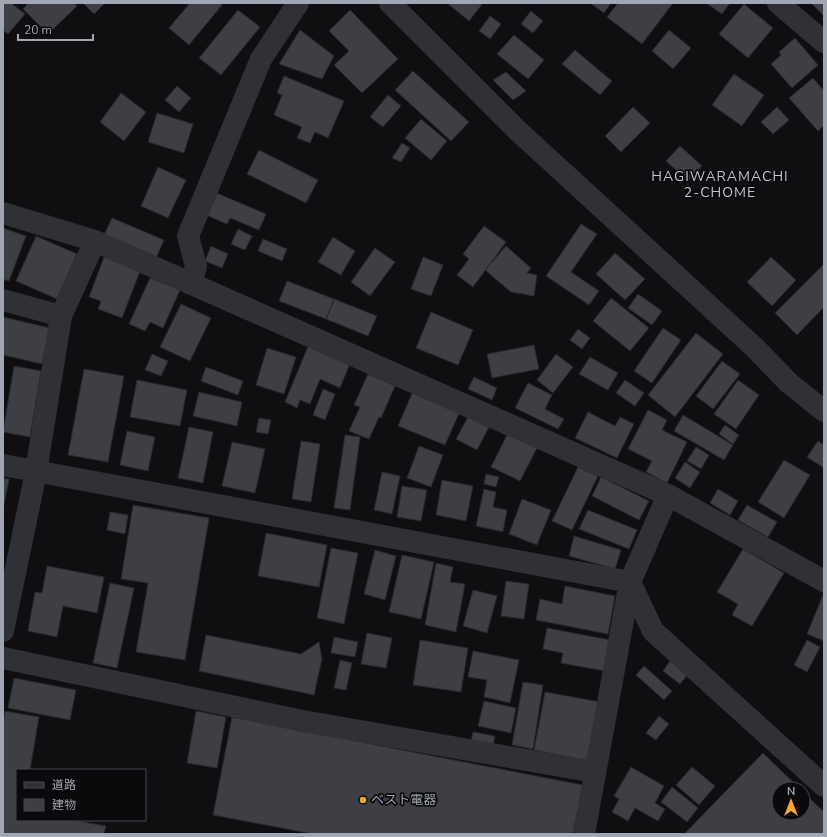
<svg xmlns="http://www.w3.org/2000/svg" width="827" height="837" font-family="'Nunito Sans','Noto Sans JP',sans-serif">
  <rect width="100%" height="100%" fill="#0f0f11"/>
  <!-- building -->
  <path fill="#3e3f44" stroke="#29292d" d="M3,3H11L25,14L8,34L3,30Z
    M28,3H74L77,6L48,34L23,9Z
    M83,3H105L94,14Z
    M190,3H220L222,5L189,45L169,28Z
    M447,3H483L469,21Z
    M590,3H611L604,13Z
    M618,3H673L642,44L607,17Z
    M706,3H730L722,14Z
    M811,3H824V16Z
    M744,4L773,28L748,58L719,34Z
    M238,10L260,27L221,75L199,58Z
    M350,10L398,59L362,93L334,65L349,51L329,31Z
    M531,11L543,21L533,33L521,24Z
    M490,16L501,24L490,39L479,31Z
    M300,30L334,56L322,79L279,64Z
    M669,30L691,48L673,69L652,51Z
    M514,35L544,60L528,79L497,54Z
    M795,38L818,65L792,88L771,64L781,55L779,52Z
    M575,50L612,81L600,95L562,64Z
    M413,71L469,122L451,141L395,90Z
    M506,72L526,91L513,100L493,80Z
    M734,74L764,95L742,126L712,105Z
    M284,76L344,101L328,138L315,132L310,143L297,138L302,127L274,115L282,95L277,93Z
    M813,78L824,91V125L818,131L789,98Z
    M177,86L191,98L179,112L165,100Z
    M121,93L146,112L124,141L100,122Z
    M388,95L401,106L383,127L370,117Z
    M633,107L650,123L621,152L605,136Z
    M777,107L789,120L773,134L761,122Z
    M157,113L193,124L184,153L148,142Z
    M421,119L447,141L431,160L405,138Z
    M402,143L410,148L401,162L392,158Z
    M680,146L702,166L688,181L666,161Z
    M259,150L318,180L306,203L247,174Z
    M158,167L186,180L168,218L141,206Z
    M207,189L266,214L259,230L230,218L227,224L206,215Z
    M112,218L164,240L156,258L104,235Z
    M581,224L597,234L571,272L599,291L589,305L546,276Z
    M484,226L506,242L473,287L457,275L469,259L463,254Z
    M3,228L26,236L9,281L3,279Z
    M238,229L252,236L245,250L231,244Z
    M36,236L77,254L57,299L16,281Z
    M333,237L355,251L341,275L318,262Z
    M263,239L287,249L282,261L258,251Z
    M211,246L228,254L222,268L205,261Z
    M506,246L531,268L527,273L537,275L534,296L511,292L485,270Z
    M375,248L395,262L370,296L351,282Z
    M615,253L645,279L625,300L596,274Z
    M104,257L140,271L122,318L98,309L101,301L89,297Z
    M423,257L443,265L431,296L411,289Z
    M771,257L796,280L772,306L747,282Z
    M824,264V307L797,335L775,313Z
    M150,278L180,290L163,328L150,322L145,331L129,324Z
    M287,281L334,299L326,319L279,301Z
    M638,294L662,311L652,325L628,308Z
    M611,298L649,328L630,351L593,321Z
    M334,299L377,316L368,336L326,319Z
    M181,304L211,318L190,361L160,347Z
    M431,312L473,330L458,365L416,348Z
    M3,317L50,328L42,364L3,355Z
    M663,328L681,340L652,383L634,371Z
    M578,329L590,338L582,349L570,340Z
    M696,333L723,354L675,417L648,395Z
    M309,344L351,361L340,388L320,379L310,404L300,400L297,408L285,402Z
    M534,345L539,369L492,378L487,354Z
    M267,348L296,357L284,394L256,385Z
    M152,354L168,361L161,376L145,370Z
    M556,354L573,367L553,393L537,380Z
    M590,357L618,373L608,390L579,374Z
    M722,361L740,374L713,409L696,396Z
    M14,366L41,371L30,437L3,432Z
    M206,367L243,381L238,395L201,381Z
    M84,369L124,376L108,462L68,455Z
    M368,374L395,386L381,418L379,417L369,439L349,431L360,407L354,405Z
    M474,377L497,388L492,400L468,389Z
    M137,380L187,390L180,426L130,417Z
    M625,380L644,393L635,406L616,393Z
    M738,380L759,395L736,429L714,414Z
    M528,383L552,395L545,409L564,419L558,429L515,408Z
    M323,389L335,394L325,420L313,415Z
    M413,391L460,411L445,445L398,426Z
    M199,392L242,402L237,426L193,416Z
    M648,410L667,420L662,430L687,442L667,483L646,472L652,461L628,449Z
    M588,412L615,426L620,417L634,424L617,458L575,438Z
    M683,415L733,445L724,460L674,431Z
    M468,417L489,427L477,450L456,439Z
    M259,418L271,420L268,434L256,432Z
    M725,425L739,435L733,444L719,434Z
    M189,427L213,432L203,483L178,478Z
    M127,431L155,437L148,471L120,465Z
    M508,433L537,448L520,481L491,467Z
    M345,435L360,437L350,510L334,508Z
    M301,441L320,444L311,502L292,499Z
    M818,441L824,445V468L807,457Z
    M232,442L265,449L255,493L222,486Z
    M419,446L443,455L431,487L407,478Z
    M696,447L709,455L701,469L687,461Z
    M784,460L810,475L784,518L758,502Z
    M685,462L700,472L690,488L675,478Z
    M578,467L598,476L572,530L552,521Z
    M382,472L400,476L392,514L374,510Z
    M486,474L499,477L496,487L484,484Z
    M601,477L649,501L639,520L592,496Z
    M3,478L9,479L3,510Z
    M442,480L473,486L466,521L436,515Z
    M402,486L427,490L421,521L397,517Z
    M484,489L496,492L493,507L507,510L503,532L476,526Z
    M718,489L738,501L730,515L710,503Z
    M522,499L551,510L537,545L509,534Z
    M133,505L209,518L185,660L136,652L148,583L121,579Z
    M747,505L777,522L768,537L738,520Z
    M588,510L637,530L629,549L579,529Z
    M110,512L128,515L125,534L107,530Z
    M266,533L327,545L319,587L258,576Z
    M574,536L621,550L615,569L569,556Z
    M331,548L358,553L344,624L317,618Z
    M743,549L784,573L752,626L732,615L738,604L717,592Z
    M375,550L396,556L385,600L364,594Z
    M402,555L434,562L421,619L389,612Z
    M436,563L453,567L450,582L465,584L456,632L425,625Z
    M47,566L104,577L97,613L63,606L57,637L28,631L35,592L42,593Z
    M506,581L529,584L524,619L501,616Z
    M110,583L134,588L117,668L93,663Z
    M565,586L615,596L608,634L536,620L540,599L562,604Z
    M473,590L497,596L487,633L463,626Z
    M823,595H824V641L807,634Z
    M547,628L610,640L605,671L561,663L563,653L543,649Z
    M367,633L392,638L386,668L361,664Z
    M206,635L301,654L319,642L322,659L314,695L199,671Z
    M334,637L358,642L355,657L331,653Z
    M420,640L468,648L461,692L413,685Z
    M807,640L820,647L807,672L794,665Z
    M473,651L519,660L510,703L484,697L487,680L468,677Z
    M675,654L693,668L680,684L663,671Z
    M340,660L352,663L346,690L334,688Z
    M644,666L672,691L664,700L636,675Z
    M14,678L76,690L70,720L8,708Z
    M523,682L543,685L533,749L512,745Z
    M545,692L600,702L589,761L534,750Z
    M484,701L516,708L511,733L478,726Z
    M5,711L39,717L30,770H17V820H72L106,826L104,834H3V724Z
    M196,711L226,717L217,768L187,763Z
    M659,716L669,724L656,740L646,733Z
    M232,717L583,785L573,834H313L213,815Z
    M473,732L495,736L493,746L471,742Z
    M763,753L800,789H779V813H803V792L824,812V834H684Z
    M631,767L664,786L655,803L665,809L658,821L635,808L628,821L612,812L619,799L614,796Z
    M692,767L715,786L699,805L676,785Z
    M672,787L698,808L687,822L661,802Z"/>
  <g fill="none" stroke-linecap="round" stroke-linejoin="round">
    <!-- minor -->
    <path stroke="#303136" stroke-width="22" d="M390,3L518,131L754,347L789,383L824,411
      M778,3L824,42
      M3,213L95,241L668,495L824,581
      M191,284L196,266L188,236L261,59L298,3
      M3,300L61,316
      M3,465L630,582
      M630,582L653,631L824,786
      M3,631L36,472L61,316L95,241
      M3,658L303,721L595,772
      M584,834L630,582L668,495"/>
  </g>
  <!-- markers -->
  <circle fill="#f8a920" stroke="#0a0a0c" stroke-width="1.5" cx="363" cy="800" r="4"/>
  <g text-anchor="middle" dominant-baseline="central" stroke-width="3.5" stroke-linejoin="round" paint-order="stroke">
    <!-- poi labels -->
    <g font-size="13" fill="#a0a6b2" stroke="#0a0a0c" text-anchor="start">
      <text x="371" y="800">ベスト電器</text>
    </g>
    <!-- neighbourhood labels -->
    <g font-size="14" letter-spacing="1" fill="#c1c5ce" stroke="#0a0a0c">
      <text x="720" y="176">HAGIWARAMACHI<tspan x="720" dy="16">2-CHOME</tspan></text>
    </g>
  </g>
  <!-- border -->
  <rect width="827" height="837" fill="none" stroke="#a0a6b2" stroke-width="8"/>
  <!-- legend -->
  <rect x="16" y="769" width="130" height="52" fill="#0a0a0c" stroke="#46484e"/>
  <rect x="24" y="782" width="20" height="6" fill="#303136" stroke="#46484e"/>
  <text x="52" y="789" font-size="12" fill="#a0a6b2">道路</text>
  <rect x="24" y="799" width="20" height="12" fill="#3e3f44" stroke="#46484e"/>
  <text x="52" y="809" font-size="12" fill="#a0a6b2">建物</text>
  <!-- north arrow -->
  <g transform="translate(791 801)"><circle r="19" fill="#0a0a0c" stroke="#46484e"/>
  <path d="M0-3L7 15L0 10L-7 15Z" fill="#f8a920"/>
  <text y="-6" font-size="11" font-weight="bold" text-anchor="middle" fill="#a0a6b2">N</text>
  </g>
  <!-- scale -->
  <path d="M18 34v6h75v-6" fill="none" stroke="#a0a6b2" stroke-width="2"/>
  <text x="24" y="34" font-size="12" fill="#a0a6b2" stroke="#0a0a0c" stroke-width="3" paint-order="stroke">20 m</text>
</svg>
